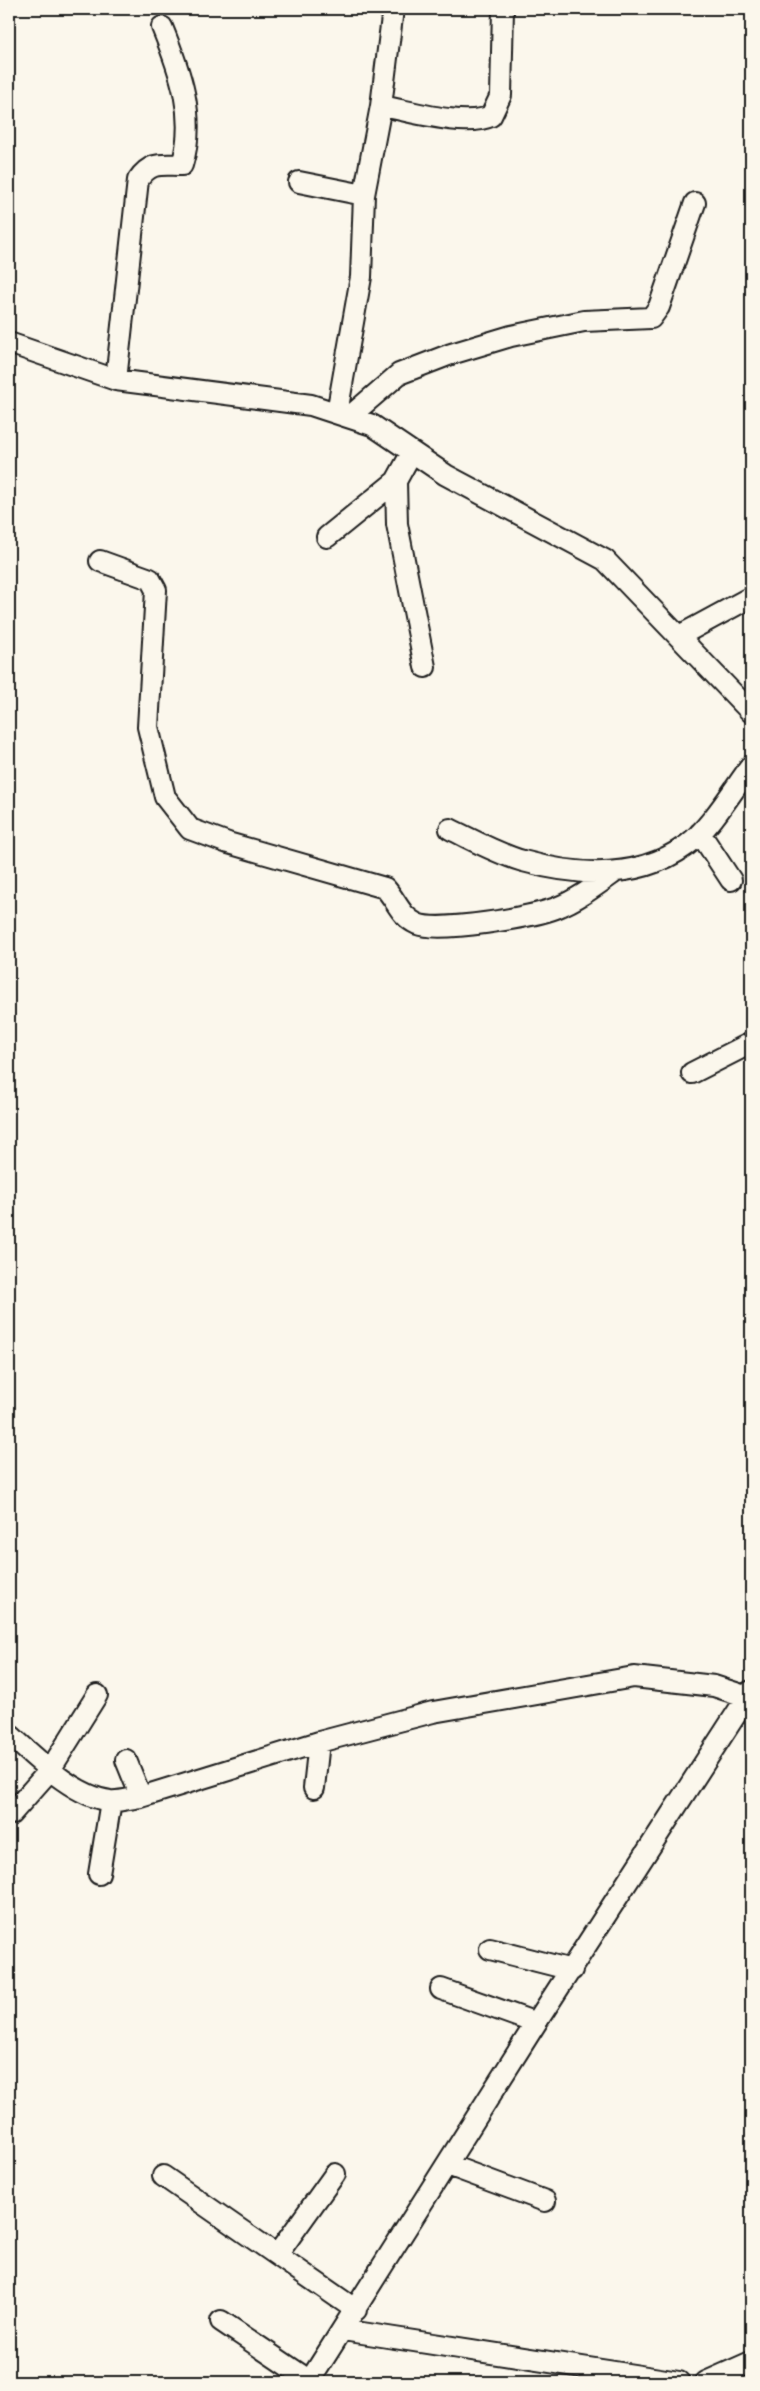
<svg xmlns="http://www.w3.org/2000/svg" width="760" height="2391" font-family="Dekko,sans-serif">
  <rect width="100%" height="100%" fill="#fbf7ec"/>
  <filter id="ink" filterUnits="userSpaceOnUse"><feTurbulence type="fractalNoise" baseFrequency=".02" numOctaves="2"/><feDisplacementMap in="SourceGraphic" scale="10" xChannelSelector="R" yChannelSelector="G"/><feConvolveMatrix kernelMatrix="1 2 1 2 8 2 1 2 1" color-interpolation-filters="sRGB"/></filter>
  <g filter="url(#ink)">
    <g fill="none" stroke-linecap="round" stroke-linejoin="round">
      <defs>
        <path id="minor" d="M381,106C411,111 464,128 491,116L501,95L503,9
          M299,182L364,195
          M9,343L116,380L311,405L372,425L446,475L605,560L751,712
          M116,380L138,180C151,161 161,165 182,165C197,117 180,71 162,27
          M337,413L361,277L364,195L381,106L393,9
          M349,417L399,374L451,354L511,336L584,321L651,318L659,307L695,203
          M412,452L396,481L397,524L425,667
          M327,537L396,481
          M100,561L150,579L156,590L148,727L165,797L190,829L228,843L385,888C397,901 400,916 417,924C439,933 533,917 556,908C577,900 597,885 615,872
          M679,636L751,597
          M450,829C473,840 498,854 523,861C577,876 639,880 687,845C711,827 733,790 751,766
          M700,833L731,880
          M692,1073L751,1043
          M9,1734C36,1758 73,1796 110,1801C119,1802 132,1798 141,1797L319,1742L433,1712L634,1677L714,1686L751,1698
          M126,1760L141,1797
          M314,1788L319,1742
          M11,1814L50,1770L97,1695
          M99,1874L111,1801
          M490,1949L572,1970
          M441,1989L536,2023
          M448,2165L545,2201
          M163,2176L356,2310
          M277,2255L335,2174
          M221,2321L310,2381
          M343,2330L679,2382
          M309,2382L536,2023L751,1691
          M706,2382L751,2362"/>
      </defs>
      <!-- minor casing -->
      <use href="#minor" stroke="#1c1c1c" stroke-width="24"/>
      <!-- minor -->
      <use href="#minor" stroke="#fbf7ec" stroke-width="20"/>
    </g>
  </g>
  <!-- margin -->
  <rect width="760" height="2391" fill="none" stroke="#fbf7ec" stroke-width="30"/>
  <rect x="15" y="15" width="730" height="2361" fill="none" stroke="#1c1c1c" stroke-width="2" filter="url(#ink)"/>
</svg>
